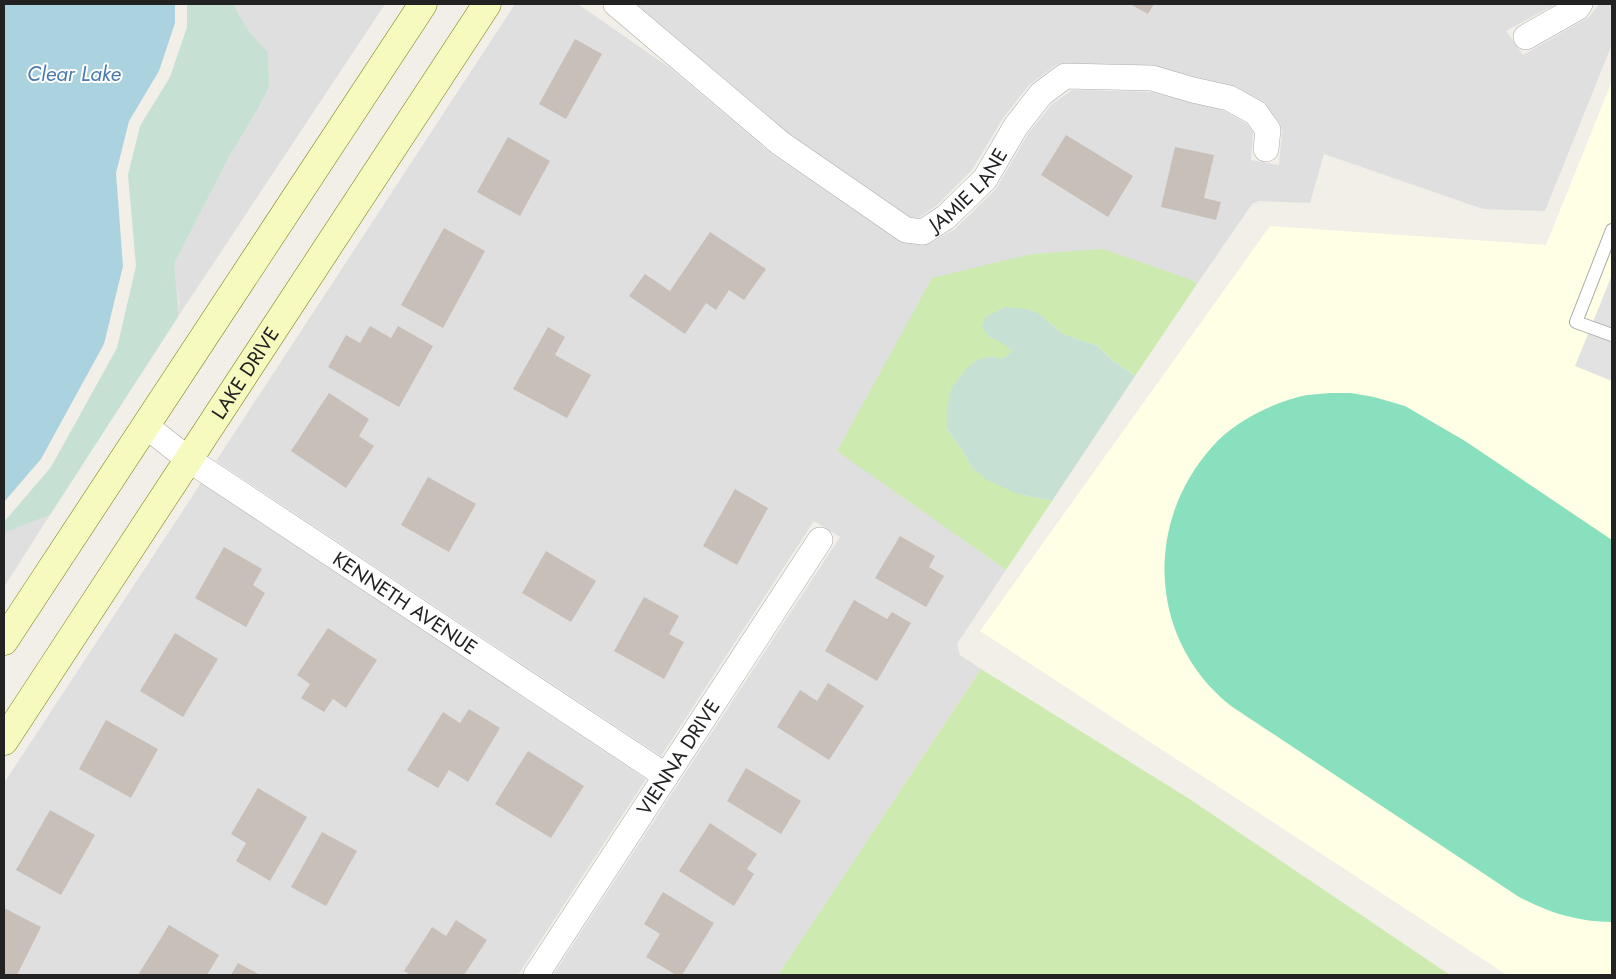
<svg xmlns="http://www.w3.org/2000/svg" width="1616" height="979" font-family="Jost,sans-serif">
  <rect width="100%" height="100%" fill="#f2efe9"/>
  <!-- residential -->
  <path fill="#e0dfdf" d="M234,4H385L178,317L179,302L174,276L175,262L230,155L258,109L269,87L268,52L252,37L242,22Z
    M515,4H578L670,68L772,154L898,240L906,243L921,245L931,243L955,229L996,189L1028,134L1052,104L1072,90L1152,92L1225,111L1246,123L1253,132L1251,160L1279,165L1282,132L1280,124L1268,107L1262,102L1231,85L1195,77L1152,65L1064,63L1056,65L1029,85L1003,118L972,170L936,206L918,218L910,217L788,133L636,4H1556L1506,31L1523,55L1589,17L1599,4H1612V44L1545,211L1483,209L1324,154L1310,203L1259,201L1252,204L1197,284L1192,280L837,450L1006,570L957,644L960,655L981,669L778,975H553L840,537L814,521L661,756L216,461Z
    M201,483L646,779L518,975H4V783Z
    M50,515L4,587V533Z"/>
  <!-- education -->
  <path fill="#ffffe5" d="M1612,81V975H1507L980,631L1270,226L1546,245Z"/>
  <!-- grass -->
  <path fill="#cdebb0" d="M1103,249L1192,280L1197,284L1135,376L1111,359L1098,346L1062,334L1052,324L1006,307L999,310L988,337L1004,343L1012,352L1002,359L947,429L963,451L972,468L1015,493L1052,501L1006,570L837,451L932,278L1032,254Z
    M981,669L1191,800L1450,975H778Z"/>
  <!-- wetland -->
  <path fill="#c6e0d4" d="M187,4H234C243,25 251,36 268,52L269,87L258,109L230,155L175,262C173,281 180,298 178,317L50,515L4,533V522L51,467L117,348L136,266L128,175L140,126L170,77L187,27Z
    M1006,307L1025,309L1038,313L1062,334L1098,346L1111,359L1135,376L1052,501L1015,493L987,480L972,468L963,451L947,429V409L951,389L964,371L977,360L992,356L1002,359L1012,352C1001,339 991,341 982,328L985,317Z"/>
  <!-- pitch -->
  <path fill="#88e0be" d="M1330,393H1351L1374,397L1405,406L1465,441L1612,540V922C1578,922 1549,913 1519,897L1231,706C1149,641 1143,524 1212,447C1233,422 1275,401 1307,395C1315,394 1323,394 1330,393Z"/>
  <!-- parking -->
  <path fill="#e2e2e2" d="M1612,275V381L1575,366Z"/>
  <!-- water -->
  <path fill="#aad3df" d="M4,4H175V23L159,71L129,121L116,173L123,266L104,344L41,459L4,502Z"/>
  <!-- building -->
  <path fill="#c7bfb8" d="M1130,4H1154L1148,14Z
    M575,39L602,54L566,119L539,104Z
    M1066,135L1133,176L1108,217L1041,175Z
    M508,137L550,161L520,216L477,192Z
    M1175,147L1214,155L1204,198L1221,202L1216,220L1161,207Z
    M444,228L485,251L443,328L401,305Z
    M710,232L766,269L744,300L729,290L716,310L706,303L685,334L629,296L645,274L670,291Z
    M370,326L391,338L398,326L433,346L399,407L328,367L346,335L360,343Z
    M548,327L565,337L555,355L591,375L567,418L513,389Z
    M329,393L369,419L359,436L374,446L346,488L291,451Z
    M428,477L476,504L449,552L401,525Z
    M735,489L768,508L737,565L703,546Z
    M900,536L935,556L929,567L944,576L926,607L875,578Z
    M224,547L262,569L253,585L265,593L246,627L195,598Z
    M546,551L596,581L571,622L522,593Z
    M644,597L679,616L669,634L684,642L664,679L614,651Z
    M854,600L887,619L892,612L911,623L877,681L825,651Z
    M328,628L377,660L346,708L333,699L324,712L301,698L310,684L297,675Z
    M175,633L218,659L183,717L140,691Z
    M828,683L864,706L829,760L777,727L800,690L817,701Z
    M469,709L500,728L468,782L449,770L438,788L407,770L443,712L460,723Z
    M106,720L158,749L131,798L79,769Z
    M528,751L584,786L551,838L495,804Z
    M746,768L801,801L781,834L727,801Z
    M258,788L307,817L270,881L236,861L246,843L231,834Z
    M50,810L95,835L61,895L16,870Z
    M710,823L757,854L747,869L754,874L734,906L679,871Z
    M322,832L357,851L326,906L291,887Z
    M663,892L714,923L682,975H676L646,957L660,934L644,924Z
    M4,908L41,927L17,975H4Z
    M456,920L487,940L464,975H411L404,971L432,927L446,936Z
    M169,925L219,955L207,975H138Z
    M238,963L260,975H231Z"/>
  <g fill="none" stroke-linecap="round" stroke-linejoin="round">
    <defs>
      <path id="service" d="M1612,230L1576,322L1612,335"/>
      <g id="minor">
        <path id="s1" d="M616,4L780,143L906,230L923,232L946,217L985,179L1016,126L1041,94L1065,76L1152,78L1193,90L1229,98L1256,113L1268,130L1266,149"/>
        <path d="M1526,37L1577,8L1580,4"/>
        <path id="s2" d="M146,426L188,459L666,776"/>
        <path id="s3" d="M536,975L820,540"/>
      </g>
      <g id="secondary">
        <path d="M4,641L423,4"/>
        <path id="s4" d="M4,741L487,4"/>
      </g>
    </defs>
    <!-- service casing -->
    <use href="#service" stroke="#a9a9a9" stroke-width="14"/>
    <!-- minor casing -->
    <use href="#minor" stroke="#a9a9a9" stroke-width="26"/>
    <!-- secondary casing -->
    <use href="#secondary" stroke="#707d05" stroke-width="29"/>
    <!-- service -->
    <use href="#service" stroke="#fff" stroke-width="12"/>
    <!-- minor -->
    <use href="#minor" stroke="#fff" stroke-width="25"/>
    <!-- secondary -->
    <use href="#secondary" stroke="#f7fabf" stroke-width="28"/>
  </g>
  <g text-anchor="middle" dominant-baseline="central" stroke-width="4" stroke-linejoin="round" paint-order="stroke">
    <!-- street labels -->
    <g font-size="20" fill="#222" stroke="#fff">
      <text stroke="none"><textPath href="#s1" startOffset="448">JAMIE LANE</textPath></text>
      <text stroke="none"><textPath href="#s4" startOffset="440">LAKE DRIVE</textPath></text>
      <text stroke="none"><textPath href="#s2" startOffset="314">KENNETH AVENUE</textPath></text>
      <text stroke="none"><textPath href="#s3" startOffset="260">VIENNA DRIVE</textPath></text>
    </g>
    <!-- water labels -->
    <g font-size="21" font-style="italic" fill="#4a7aab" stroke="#fff">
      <text x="74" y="74">Clear Lake</text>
    </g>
  </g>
  <!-- border -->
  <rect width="1616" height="979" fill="none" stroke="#222222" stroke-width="10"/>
</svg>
